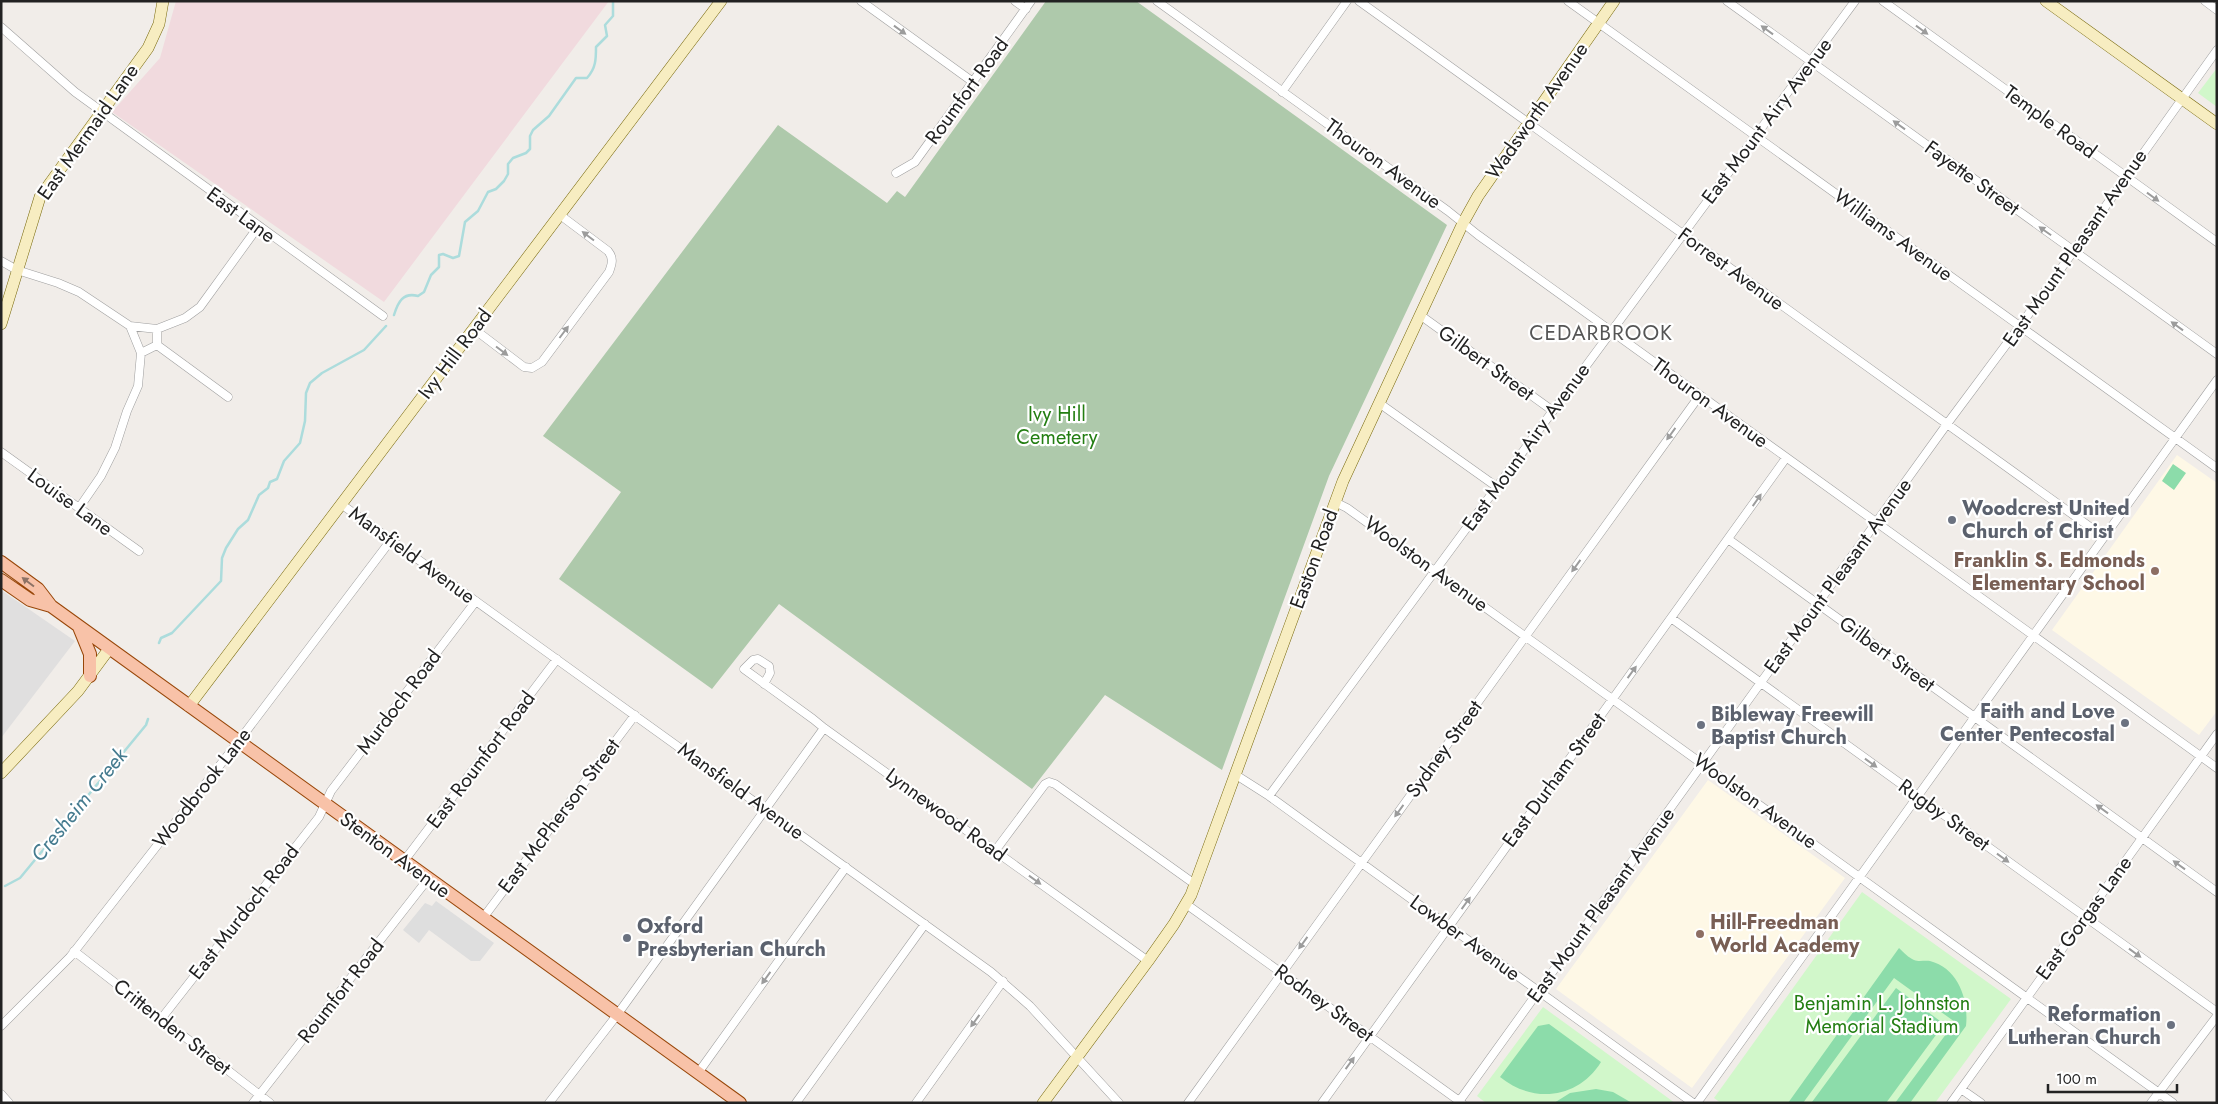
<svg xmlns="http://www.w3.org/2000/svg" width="2218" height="1104" font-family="Jost,sans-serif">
  <rect width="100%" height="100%" fill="#f1ede9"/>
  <!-- residential -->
  <path fill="#e0dfdf" d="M1,590L75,641L1,738Z"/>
  <!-- commercial -->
  <path fill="#f1dade" d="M176,1H609L384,302L112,112L160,58Z"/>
  <!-- education -->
  <path fill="#fef8e6" d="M2177,455L2217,483V711L2199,735L2052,630Z
    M1708,780L1845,878L1692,1088L1556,989Z"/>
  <!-- cemetery -->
  <path fill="#aec9ab" d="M1046,1H1136L1447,225L1329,476L1222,770L1105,695L1032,789L779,604L712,689L559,579L621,492L543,436L778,125L887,203L897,191L905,197Z"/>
  <!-- park -->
  <path fill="#d1f7ca" d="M2217,68V107L2198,93Z
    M1862,892L2011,999L1935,1103H1721L1714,1098Z
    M1543,1007L1675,1103H1486L1477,1096Z"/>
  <!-- pitch -->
  <path fill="#8cdcaa" d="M2173,464L2186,473L2174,490L2162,481Z
    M1899,948C1903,952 1909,958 1914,960C1919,962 1925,960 1930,961C1958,968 1969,1000 1966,1026L1910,1103H1895L1955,1022L1894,978L1803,1103H1788Z
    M1896,988L1944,1024L1886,1103H1814L1812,1102Z
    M1549,1024L1601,1062C1578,1099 1533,1104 1500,1077L1538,1026Z
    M1596,1089L1613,1092L1632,1103H1554L1570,1093Z"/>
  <!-- parking -->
  <path fill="#dedede" d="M436,901L494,943L480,961H471L429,930L419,943L403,930L425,903L432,906Z"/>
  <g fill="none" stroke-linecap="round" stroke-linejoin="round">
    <!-- stream -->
    <path stroke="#acdcdc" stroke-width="2.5" d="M394,315C398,302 403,292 418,296L424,292L431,275L439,267V255L443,254L453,258L459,256L465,222L478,211L488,192L496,189L504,181L508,174V164L513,158L526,153L530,149V136L533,130L549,116L576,78H587C596,68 596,59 596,47L607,36L605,25L613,16V1
      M159,643L161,638L172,633L221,581L222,558L226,548L238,529L248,520L259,495L268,488L270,482L277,479L284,461L300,443L305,421L306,393L310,383L322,373L364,350L386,326
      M5,886L20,878L146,725L148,719"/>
    <defs>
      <path id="street" d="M861,1L973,82
        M1015,1L1026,9
        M1157,1L1448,211L1478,235L2217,768
        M1359,1L2104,537
        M1568,1L2217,468
        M1727,1L2217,354
        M1883,1L2217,242
        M2205,1L2217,10
        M1,27L75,92L383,316
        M1282,92L1347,1
        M896,173L915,162L1031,1
        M1,261L17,270L58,283L79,292L130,326L157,329V345L141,353L130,326
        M1420,315L1553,411
        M157,329L185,318L200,307L258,227
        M474,329L524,367L532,368L542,362L609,272C612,264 614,258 608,251L560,215
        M157,345L228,397
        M1379,403L1497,487
        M1,452L139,551
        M1335,502L1347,508L2173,1103
        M341,504L991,972L1030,1006L1119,1103
        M79,508L101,476L115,448L127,411L138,386L141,353
        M1728,539L2217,892
        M1671,618L2217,1012
        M764,684L770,673L769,666L758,659L753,660L744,669L813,719L824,728L1148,961
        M1236,775L1269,796L1693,1103
        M1269,796L1855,1
        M995,851L1045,784L1049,782L1055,784L1196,885
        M404,861L557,659
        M1186,904L1462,1103
        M483,918L635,715
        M74,951L270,1103
        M161,1019L319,817L331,791L476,601
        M1,1026L70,957L238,742L391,540
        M698,1073L846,867
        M1961,1089L1981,1103
        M1,1094L9,1103
        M253,1103L428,879
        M549,1103L617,1015L824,728
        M796,1103L925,924
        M916,1103L1003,981
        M1188,1103L1700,395
        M1322,1103L1786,458
        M1458,1103L1947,424L2020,326L2217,50
        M1697,1103L2217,380
        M1951,1103L2217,734
        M2151,1103L2217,1016"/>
      <path id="secondary" d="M2046,1L2217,124
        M1,324L40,197L148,48L159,24L163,1
        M189,706L721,1
        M1,773L78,691L109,649
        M1043,1103L1148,961L1174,924L1191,895L1343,481L1463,223L1478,196L1614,1"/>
      <path id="primary" d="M1,562L38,589L51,606
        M1,580L30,600L51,606L740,1103
        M79,627L90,654V676"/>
    </defs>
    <!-- street casing -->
    <use href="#street" stroke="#9f9f9f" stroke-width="9"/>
    <!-- secondary casing -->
    <use href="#secondary" stroke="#77680b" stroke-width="12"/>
    <!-- primary casing -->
    <use href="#primary" stroke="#984608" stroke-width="14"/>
    <!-- street -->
    <use href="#street" stroke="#fff" stroke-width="8"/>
    <!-- secondary -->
    <use href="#secondary" stroke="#f7edc1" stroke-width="11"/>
    <!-- primary -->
    <use href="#primary" stroke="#f8c2a8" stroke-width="12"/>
  </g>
  <!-- one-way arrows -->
  <defs><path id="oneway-solid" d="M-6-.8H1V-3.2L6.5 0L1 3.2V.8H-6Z" transform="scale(1.25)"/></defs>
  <g fill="#9c9c9c">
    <use href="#oneway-solid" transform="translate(900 30) rotate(36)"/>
    <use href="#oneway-solid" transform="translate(1767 30) rotate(-144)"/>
    <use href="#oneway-solid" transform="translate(1922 30) rotate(36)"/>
    <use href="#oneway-solid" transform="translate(1899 125) rotate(-144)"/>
    <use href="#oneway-solid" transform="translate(2153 197) rotate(36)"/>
    <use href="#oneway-solid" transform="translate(2045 231) rotate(-145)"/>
    <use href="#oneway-solid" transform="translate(588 236) rotate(-143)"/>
    <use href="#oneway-solid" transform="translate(2177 326) rotate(-144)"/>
    <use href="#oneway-solid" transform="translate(564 332) rotate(-53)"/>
    <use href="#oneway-solid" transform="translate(502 351) rotate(37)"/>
    <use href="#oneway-solid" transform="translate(1671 434) rotate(126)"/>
    <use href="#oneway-solid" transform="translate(1757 500) rotate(-55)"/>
    <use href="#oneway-solid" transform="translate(1576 566) rotate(126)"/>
    <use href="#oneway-solid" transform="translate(1632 672) rotate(-54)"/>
    <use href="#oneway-solid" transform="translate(1871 763) rotate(36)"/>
    <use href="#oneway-solid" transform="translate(2102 809) rotate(-144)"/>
    <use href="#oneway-solid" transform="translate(1399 811) rotate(126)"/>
    <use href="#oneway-solid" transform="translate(2003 858) rotate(36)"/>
    <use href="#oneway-solid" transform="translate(2179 865) rotate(-144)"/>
    <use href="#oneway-solid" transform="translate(1035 880) rotate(36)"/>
    <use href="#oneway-solid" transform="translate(1466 903) rotate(-54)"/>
    <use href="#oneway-solid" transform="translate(1303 943) rotate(126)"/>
    <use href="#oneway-solid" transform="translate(2135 953) rotate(36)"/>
    <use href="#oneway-solid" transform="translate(766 978) rotate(126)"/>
    <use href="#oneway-solid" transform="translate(975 1021) rotate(126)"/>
    <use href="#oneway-solid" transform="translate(1350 1063) rotate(-54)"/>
  </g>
  <use fill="#8d7265" href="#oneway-solid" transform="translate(28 582) rotate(-143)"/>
  <!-- markers -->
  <g fill="#6b7280" stroke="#fff" stroke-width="2">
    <circle cx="1952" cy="520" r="5"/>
    <circle cx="2125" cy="723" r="5"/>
    <circle cx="1701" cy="725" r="5"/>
    <circle cx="627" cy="938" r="5"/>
    <circle cx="2171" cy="1025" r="5"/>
  </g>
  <g fill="#8d6e63" stroke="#fff" stroke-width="2">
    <circle cx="2155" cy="571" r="5"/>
    <circle cx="1700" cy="934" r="5"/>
  </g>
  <g text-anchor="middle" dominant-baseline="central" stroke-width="4.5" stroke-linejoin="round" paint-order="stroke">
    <!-- street labels -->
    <g font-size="20" fill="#222" stroke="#fff">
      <text transform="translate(967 91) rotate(-54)">Roumfort Road</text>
      <text transform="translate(1537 111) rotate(-55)">Wadsworth Avenue</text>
      <text transform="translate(1767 121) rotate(-53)">East Mount Airy Avenue</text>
      <text transform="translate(2050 122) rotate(36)">Temple Road</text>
      <text transform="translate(88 132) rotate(-55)">East Mermaid Lane</text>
      <text transform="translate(1383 164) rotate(36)">Thouron Avenue</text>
      <text transform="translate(1972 178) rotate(36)">Fayette Street</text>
      <text transform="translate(241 215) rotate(36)">East Lane</text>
      <text transform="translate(1893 235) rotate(36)">Williams Avenue</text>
      <text transform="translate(2075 248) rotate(-55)">East Mount Pleasant Avenue</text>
      <text transform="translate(1731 269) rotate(36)">Forrest Avenue</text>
      <text transform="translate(455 354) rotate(-53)">Ivy Hill Road</text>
      <text transform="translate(1486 363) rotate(36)">Gilbert Street</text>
      <text transform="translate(1710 403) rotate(36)">Thouron Avenue</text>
      <text transform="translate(1526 447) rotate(-54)">East Mount Airy Avenue</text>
      <text transform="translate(70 502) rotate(36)">Louise Lane</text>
      <text transform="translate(412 555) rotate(36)">Mansfield Avenue</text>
      <text transform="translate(1314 559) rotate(-70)">Easton Road</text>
      <text transform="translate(1426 564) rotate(36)">Woolston Avenue</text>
      <text transform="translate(1838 576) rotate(-54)">East Mount Pleasant Avenue</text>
      <text transform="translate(1887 654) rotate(36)">Gilbert Street</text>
      <text transform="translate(399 702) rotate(-53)">Murdoch Road</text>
      <text transform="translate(1444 749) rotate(-54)">Sydney Street</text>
      <text transform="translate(481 760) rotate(-53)">East Roumfort Road</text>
      <text transform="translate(1554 780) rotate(-54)">East Durham Street</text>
      <text transform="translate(202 788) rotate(-52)">Woodbrook Lane</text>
      <text transform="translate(741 791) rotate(36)">Mansfield Avenue</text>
      <text transform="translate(1755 801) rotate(36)">Woolston Avenue</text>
      <text transform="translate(946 815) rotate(36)">Lynnewood Road</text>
      <text transform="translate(1944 815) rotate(36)">Rugby Street</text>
      <text transform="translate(559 816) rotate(-53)">East McPherson Street</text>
      <text transform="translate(395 855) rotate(36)">Stenton Avenue</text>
      <text transform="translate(1601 905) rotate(-54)">East Mount Pleasant Avenue</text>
      <text transform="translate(244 912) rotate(-52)">East Murdoch Road</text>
      <text transform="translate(2084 918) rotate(-54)">East Gorgas Lane</text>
      <text transform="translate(1465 938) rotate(36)">Lowber Avenue</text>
      <text transform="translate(341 991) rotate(-52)">Roumfort Road</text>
      <text transform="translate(1324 1003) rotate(36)">Rodney Street</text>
      <text transform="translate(172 1027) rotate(38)">Crittenden Street</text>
    </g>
    <!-- park labels -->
    <g font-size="20" fill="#237e12" stroke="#fff">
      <text x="1057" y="414">Ivy Hill<tspan x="1057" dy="23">Cemetery</tspan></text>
      <text x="1882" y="1003">Benjamin L. Johnston<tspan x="1882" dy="23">Memorial Stadium</tspan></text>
    </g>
    <!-- worship labels -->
    <g font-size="20" font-weight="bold" fill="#5b616d" stroke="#fff" text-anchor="start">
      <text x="1962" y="508">Woodcrest United<tspan x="1962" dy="23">Church of Christ</tspan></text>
      <text x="2115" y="711" text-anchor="end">Faith and Love<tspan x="2115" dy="23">Center Pentecostal</tspan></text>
      <text x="1711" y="714">Bibleway Freewill<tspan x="1711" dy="23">Baptist Church</tspan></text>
      <text x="637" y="926">Oxford<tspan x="637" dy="23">Presbyterian Church</tspan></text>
      <text x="2161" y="1014" text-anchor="end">Reformation<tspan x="2161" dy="23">Lutheran Church</tspan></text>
    </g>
    <!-- education labels -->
    <g font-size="20" font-weight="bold" fill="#785e54" stroke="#fff" text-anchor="end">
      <text x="2145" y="560">Franklin S. Edmonds<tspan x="2145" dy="23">Elementary School</tspan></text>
      <text x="1710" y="922" text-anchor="start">Hill-Freedman<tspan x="1710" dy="23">World Academy</tspan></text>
    </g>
    <!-- neighbourhood labels -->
    <g font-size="21" letter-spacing="1" fill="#555" stroke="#fff">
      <text x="1601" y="333">CEDARBROOK</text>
    </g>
    <!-- water labels -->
    <g font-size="21" font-style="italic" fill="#457b8f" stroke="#fff">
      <text transform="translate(79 805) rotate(-51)">Cresheim Creek</text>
    </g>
  </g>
  <!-- border -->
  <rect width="2218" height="1104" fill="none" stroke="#222222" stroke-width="5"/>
  <!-- scale -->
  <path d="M2048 1084v8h129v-8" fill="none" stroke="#222222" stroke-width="2.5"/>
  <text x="2056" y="1084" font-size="15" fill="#222222" stroke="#ffffff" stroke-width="4" paint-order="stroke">100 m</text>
</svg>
